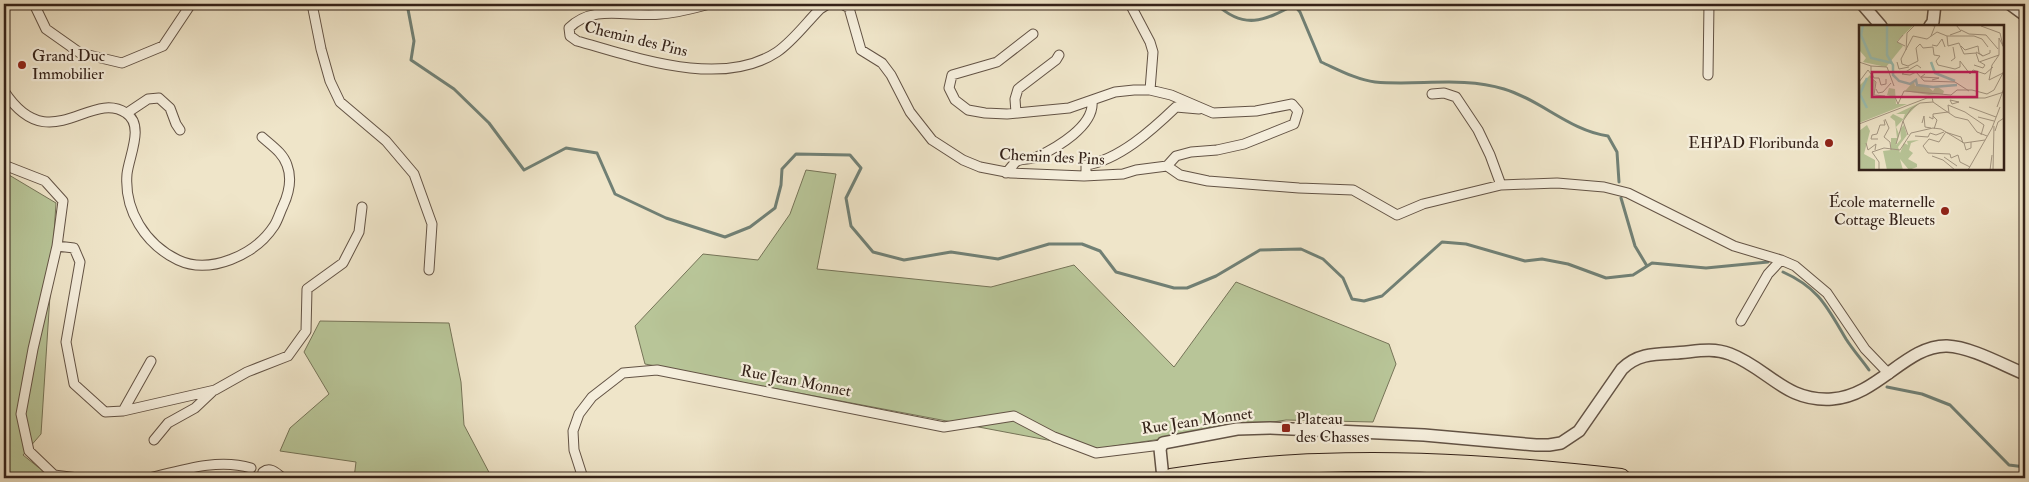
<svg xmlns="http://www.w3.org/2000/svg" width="2029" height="482" font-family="'IM FELL Double Pica',serif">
  <rect width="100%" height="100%" fill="#efe5c9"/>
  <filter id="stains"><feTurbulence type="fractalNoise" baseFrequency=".004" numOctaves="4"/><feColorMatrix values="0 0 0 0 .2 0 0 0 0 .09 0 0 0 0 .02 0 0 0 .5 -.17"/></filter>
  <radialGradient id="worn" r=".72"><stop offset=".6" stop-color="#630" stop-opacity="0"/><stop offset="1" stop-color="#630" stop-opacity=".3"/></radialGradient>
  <!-- green -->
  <path fill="#b8c598" stroke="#767458" d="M806,170L836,174L817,269L991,287L1074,265L1174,367L1236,282L1389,344L1396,364L1373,422L1286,420L1095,449L645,364L635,326L703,254L758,260L790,214Z
    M4,172L56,203L41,434L23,455L38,467L66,478H4Z
    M320,321L449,323L461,382L464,425L492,478H354L356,462L280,451L290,428L329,394L304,352Z"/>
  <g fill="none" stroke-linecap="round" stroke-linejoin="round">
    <!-- stream -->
    <path stroke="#718075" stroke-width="3" d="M407,4L414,41L411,60L454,89L489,123L524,170L566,148L597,153L615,194L666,218L725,237L750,227L775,208L781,185L782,169L796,154L850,155L861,168L846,198L851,226L873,252L904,260L951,252L998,259L1049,244H1082L1100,251L1116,272L1174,288H1187L1216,276L1260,250L1301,249L1323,259L1343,278L1352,299L1364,301L1382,296L1442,242L1466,244L1525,261L1542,259L1568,264L1606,278L1633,275L1652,263L1706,268L1768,262
      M1216,4C1244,30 1264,21 1294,5L1300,12L1321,62C1337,69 1357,80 1375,82C1418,86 1462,76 1504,89C1541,100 1570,131 1608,136L1617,152L1619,182
      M1621,198L1635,246L1647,266
      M1783,272C1819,288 1827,307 1846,339C1853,350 1862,360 1869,370
      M1887,387L1922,394L1950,405L2009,465L2025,467"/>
    <defs>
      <path id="minor" d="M34,4L46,29L80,53L122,63L163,46L191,4
        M312,4L321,49L330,81L340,102L386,141L414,174L432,224L429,270
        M710,4C694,8 677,13 661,14C630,18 594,3 569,28L570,36L577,41C635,57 721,89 777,52C793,41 806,23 820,9L828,4
        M842,4L849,8L861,50L882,63L891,75L910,112L932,140L963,160L980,167L1011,173L1084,176L1123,174L1136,170L1167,166
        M1130,4L1150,42L1153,52L1150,90
        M1033,34L997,62L952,75L949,88L955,100L968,110L985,113L1007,114L1069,108L1115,92L1134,90H1150L1171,95L1213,113L1256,111L1292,104L1298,111L1294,124L1244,144L1217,150L1191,152L1176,156L1167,166
        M1708,75L1709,4
        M4,91C49,160 90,89 126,113C145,125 129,156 127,174C124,210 145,244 178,260C210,275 255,255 274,226C278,220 280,212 283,206C289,193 292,178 287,165C283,153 272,146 262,137
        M1432,94L1444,93L1456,97L1478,130L1490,155L1501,185
        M127,113L148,99L159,98L170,108L176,124L180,130
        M1016,113L1015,99L1018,89L1056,60L1059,55
        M4,165L45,181L63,201L57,246L33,349L21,414L29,451L54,475L78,478
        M1167,166L1180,175L1208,181L1299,188L1353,190L1397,215L1423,204L1501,185L1557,183L1604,187L1628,193L1734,246L1781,260L1795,266L1827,293L1865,349L1889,374
        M1006,173C1010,169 1013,164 1017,161C1024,158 1030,160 1037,157C1056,148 1095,126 1092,101
        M1086,176V165C1119,160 1152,130 1176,107L1199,109
        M57,246L74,248L80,262L66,342L74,384L105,412L123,411L215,390L247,372L288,356L306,331L307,289L343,263L359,232L362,207
        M1741,321L1768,274L1781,260
        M123,411L151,361
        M154,440L168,423L195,408L213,391
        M150,478C182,470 218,458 251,468
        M266,478L263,472C271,466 277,474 283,478
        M583,478L574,450L573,431L579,414L592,397L623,373L657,370L944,427L1014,416L1054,437L1096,453L1161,445"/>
      <path id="tertiary" d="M1862,4L1881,26
        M2010,4L2025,15
        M1930,26L1933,22L1935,4
        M1163,478L1160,449L1163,443L1237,429L1270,428L1424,435L1536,445H1549L1561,443L1579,431L1622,369C1637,354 1654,354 1674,353C1694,352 1711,347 1730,354C1769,369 1785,402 1832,399C1878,396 1906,345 1947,346C1971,347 2003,365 2025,374"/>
      <path id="motorway" d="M1171,478C1220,471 1269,464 1319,463C1420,459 1521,467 1621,478"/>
    </defs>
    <!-- minor casing -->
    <use href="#minor" stroke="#635345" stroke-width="11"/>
    <!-- tertiary casing -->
    <use href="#tertiary" stroke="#635345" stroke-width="14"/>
    <!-- motorway casing -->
    <use href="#motorway" stroke="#342219" stroke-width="20"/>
    <!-- minor -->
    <use href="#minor" stroke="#f5eedc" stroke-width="9"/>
    <!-- tertiary -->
    <use href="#tertiary" stroke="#f5eedc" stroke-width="11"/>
    <!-- motorway -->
    <use href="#motorway" stroke="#efe5c9" stroke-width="18"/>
  </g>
  <!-- markers -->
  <g fill="#8f2418" stroke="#f5eedc" stroke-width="2">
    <circle cx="22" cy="65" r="5"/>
    <circle cx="1829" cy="143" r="5"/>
    <circle cx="1945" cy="211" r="5"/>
    <rect x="1281" y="423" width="10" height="10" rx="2.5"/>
  </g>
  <g text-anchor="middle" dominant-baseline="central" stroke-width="4.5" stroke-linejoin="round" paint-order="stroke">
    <!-- street labels -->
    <g font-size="16" fill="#342219" stroke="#f5eedc">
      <text transform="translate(636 39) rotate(14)">Chemin des Pins</text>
      <text transform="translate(1052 157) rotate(3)">Chemin des Pins</text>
      <text transform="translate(796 381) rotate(11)">Rue Jean Monnet</text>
      <text transform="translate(1197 421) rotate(-8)">Rue Jean Monnet</text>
    </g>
    <!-- poi labels -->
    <g font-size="16" fill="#342219" stroke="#f5eedc" text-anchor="start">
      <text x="32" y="56">Grand Duc<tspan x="32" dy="18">Immobilier</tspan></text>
      <text x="1819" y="143" text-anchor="end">EHPAD Floribunda</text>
      <text x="1935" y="202" text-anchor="end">École maternelle<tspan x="1935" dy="18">Cottage Bleuets</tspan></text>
      <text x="1296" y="419">Plateau<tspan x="1296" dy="18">des Chasses</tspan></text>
    </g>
  </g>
  <!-- overview -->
  <g transform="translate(1859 25)">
    <rect width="145" height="145" fill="#efe5c9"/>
    <path d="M0,0H55L38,16L44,21L27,42L4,37L7,33L1,26ZM11,50L16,57L15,71H31L28,70L30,63L36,64L37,79H48L0,98V61ZM55,56L56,61H68L74,66L77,61L85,66L84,69L70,70L46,66ZM60,78L37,102L40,109L37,120L42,114L41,104L45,100L48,110L39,122L41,128L45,118L49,120L48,116L60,115L52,118L50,125L54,128L49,134L58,139V142L50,145L41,134L44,145H28L24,126L32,125V113H38L36,96L31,92L34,89L44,94L46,89H37ZM8,100L11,106L5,129L16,135V145H0V106Z" fill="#b8c598"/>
    <path fill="none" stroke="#9abfb3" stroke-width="2.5" d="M4,0L2,10L12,33L33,38M28,0V30L34,40V50L40,56L51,59L57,55L58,60L74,62L98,60M72,37L76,48L96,56M8,83L1,69L8,53"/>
    <path fill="none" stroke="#a49783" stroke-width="1" d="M70,0L76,1L72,11M122,1L141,8L144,21M102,5L110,9L127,10L139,24M44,10L38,17L46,21M91,10L102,6L97,0M88,11L78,7L68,14L54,11L42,34L43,39L49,41L59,36L57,23L61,19L64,23L74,22L75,30L81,31L77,36L79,40L96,44L101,42V36L111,49L114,45L126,49L134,42M88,11L89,21L100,18L105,29L117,28M88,11H115L123,14L129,22M73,20L78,21L83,14L86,22M102,21L106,25L119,21L120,28L124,31M47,25L48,8L56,0M117,27L124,31L131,28V25M117,28L120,37L140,30L133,40L130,55L144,48M140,30V13L145,23M92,36L96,33L94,22M0,37L12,41V53L17,57L15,70L26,71M38,37L40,44L50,42M115,40L124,43L126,40L121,37M12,41L28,42L35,61M62,43L58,40L43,49L51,50L57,47L65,56L96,57L110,66M13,49L15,53H20L22,60L27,59V54M66,49L62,52L80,53L73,55M0,57L9,45L12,49M17,64L19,68L24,67L32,58M28,72H36L39,79L45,66L92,70L98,65H113L128,69L135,65L145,46M73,72L74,77L84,84L96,92L109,95L118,107L128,111M91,75L93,79L100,77L91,75M110,82L137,92M138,82L145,63M90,88L89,80L106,87L125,100L122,110M74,91L78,95L75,104M70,92L74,94V89L89,87M119,92L135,96M26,94L30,103L25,112L31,117L32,125M63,98L65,91L66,102L72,103M0,99L68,73H126L145,67M136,106L139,97L145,93M86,107L102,112L104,118M49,110L44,96L52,84L61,78L74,77M56,111L69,112L71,108L77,110L85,107M19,114H12L13,110L18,109L21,100H26L25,95M70,114L64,121L69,128L91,129L92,133L99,130L101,137L111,142M70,114L80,117L86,108M7,118L9,125L17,119L16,125M105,118L126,115M105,118L107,125L112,123V117M37,119L44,96M25,123L41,125L52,108L74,103L82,104L105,118M73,131L84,135L96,145M85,132L98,141M20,145V137L13,127L25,123M109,145L133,103L141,82M131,145L133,130M134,145L135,101"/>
    <path fill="#c2185b" fill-opacity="0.15" stroke="#c2185b" stroke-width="2.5" d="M13,47H118V72H13Z"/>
    <rect width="145" height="145" fill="none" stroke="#342219" stroke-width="2.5"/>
  </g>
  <!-- margin -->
  <rect width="2029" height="482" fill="none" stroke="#efe5c9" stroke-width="20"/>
  <rect x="5" y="5" width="2019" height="472" fill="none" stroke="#342219" stroke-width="2.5"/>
  <rect x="10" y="10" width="2009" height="462" fill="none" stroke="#342219"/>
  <rect width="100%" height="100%" filter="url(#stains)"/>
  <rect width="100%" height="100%" fill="url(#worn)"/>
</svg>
